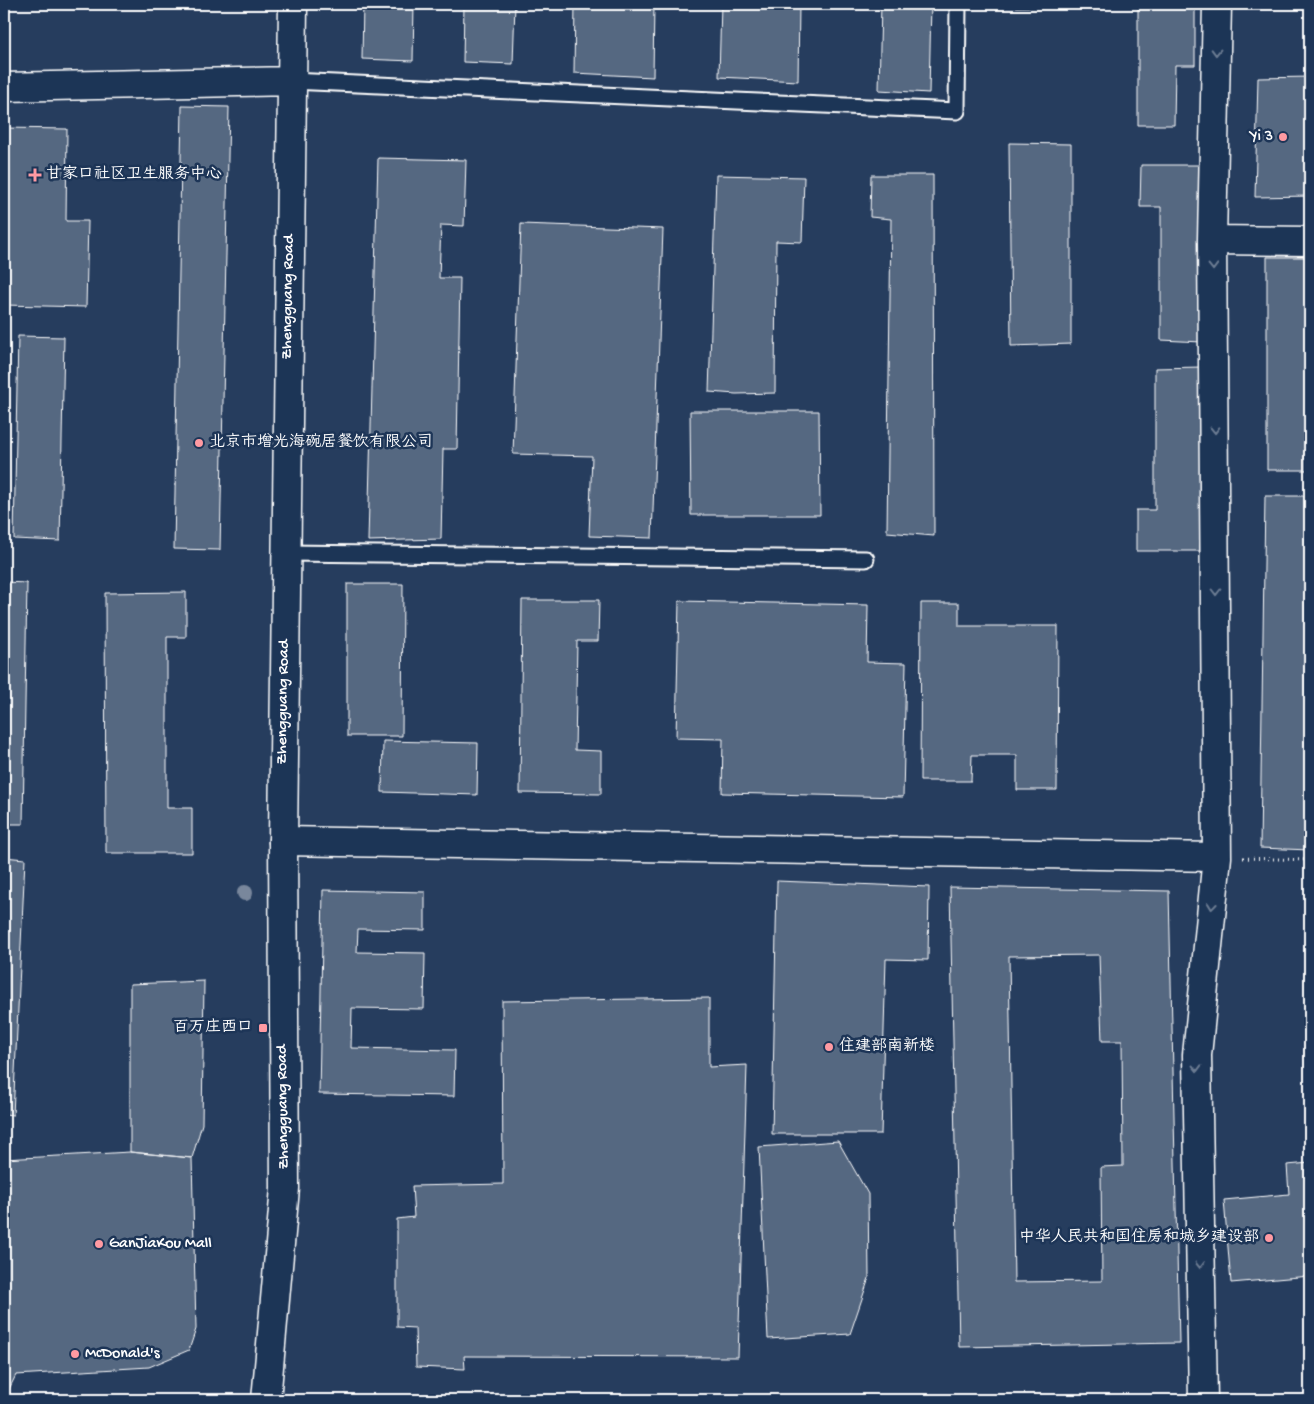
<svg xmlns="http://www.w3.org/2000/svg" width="1314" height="1404" font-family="'Gochi Hand','LXGW WenKai TC',sans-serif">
  <rect width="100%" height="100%" fill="#263d5e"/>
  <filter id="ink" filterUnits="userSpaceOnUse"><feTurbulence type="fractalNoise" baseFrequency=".02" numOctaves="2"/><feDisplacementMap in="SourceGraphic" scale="10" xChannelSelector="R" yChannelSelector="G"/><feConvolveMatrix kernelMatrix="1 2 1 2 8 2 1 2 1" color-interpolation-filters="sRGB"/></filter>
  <g filter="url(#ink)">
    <!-- building -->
    <path fill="#556781" stroke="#fff" fill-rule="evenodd" d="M363,4H414L413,61L362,59Z
      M464,4H515L513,64L463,62Z
      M575,4H654L653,77L574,73Z
      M721,4H799L798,81L719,77Z
      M881,4H931L929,93L879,90Z
      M1006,4H1077V6L1006,7Z
      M1138,4H1195V65H1175L1174,125H1138Z
      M1310,77V196L1255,197L1258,78Z
      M182,106L229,107L220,550L174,549Z
      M4,128L67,129L66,221H88L86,307L4,305Z
      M1009,143L1071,144V344L1011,346Z
      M378,158L466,160L464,226L441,225L439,278H460L457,449H443L441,539L368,541Z
      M1141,165H1203L1202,342L1161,340V207H1140Z
      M716,175L804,177L802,242L776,241L775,393L736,394L709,392Z
      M871,175H933L934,536L887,532L891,219L870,217Z
      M521,224L663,229L652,538L589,536L592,456L513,454Z
      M1267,257H1310V470H1267Z
      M18,336L64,337L60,541L14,539Z
      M1202,367L1201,551H1136V510H1155V368Z
      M690,411H819L820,515H691Z
      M1265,496H1310V850L1260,848Z
      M4,582L27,583L23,824H4Z
      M347,584H403L402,736H347Z
      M186,592V637H167V808H192V853H106L105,593Z
      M522,600H599L598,641H577L575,750L601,751V794L520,793Z
      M679,601L868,605L867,662L906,663L903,797L722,793L723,739L676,738Z
      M921,603H959V626H1058L1057,790H1017V755H972L971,781H920Z
      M383,741L478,743L477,795L382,792Z
      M4,857L25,859L13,1115L4,1114Z
      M777,881L929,887L928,960L886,959L881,1134H772Z
      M950,887L1169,891L1179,1343L959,1347ZM1099,955L1102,1041H1122L1123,1166L1101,1167L1102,1281L1014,1282L1009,956Z
      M323,890L425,892V930L358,929L357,952L425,953L424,1009L352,1008L351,1048L455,1050L454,1096L319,1094Z
      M204,981L202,1124L192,1158L130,1152V984Z
      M709,998V1067L747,1065L738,1357L464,1356L465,1369L416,1367L415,1328L397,1327V1219L414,1217L412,1186L503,1184L502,1001Z
      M838,1141L868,1194L869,1278L850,1334L768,1339L759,1147Z
      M130,1152L192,1158L196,1329L189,1350L149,1367L16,1375L6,1395L4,1396V1159Z
      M1310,1163V1276L1231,1283L1224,1200L1289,1194L1287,1165Z"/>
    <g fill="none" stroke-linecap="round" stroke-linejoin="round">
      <defs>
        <path id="service" d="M291,81L957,111L958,4
          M286,553L866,559"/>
        <path id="minor" d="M1212,240L1310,241
          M283,841L1217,857
          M1203,1400L1197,1055L1217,857L1212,240L1217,4"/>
        <path id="tertiary" d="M4,87L291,81
          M266,1400L285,1188L283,841L293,4"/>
      </defs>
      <!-- service casing -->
      <use href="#service" stroke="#fff" stroke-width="19"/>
      <!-- minor casing -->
      <use href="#minor" stroke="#fff" stroke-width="31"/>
      <!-- tertiary casing -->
      <use href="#tertiary" stroke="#fff" stroke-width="31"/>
      <!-- path -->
      <path stroke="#fff" stroke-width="3" stroke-dasharray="1 4" stroke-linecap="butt" d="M1243,858L1310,860"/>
      <!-- service -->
      <use href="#service" stroke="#1d3557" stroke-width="15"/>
      <!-- minor -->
      <use href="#minor" stroke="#1d3557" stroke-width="28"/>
      <!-- tertiary -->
      <use href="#tertiary" stroke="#1d3557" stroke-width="28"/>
    </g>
    <!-- trees -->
    <circle fill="#79879c" cx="245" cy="893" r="8"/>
    <!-- one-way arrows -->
    <defs><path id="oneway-chevron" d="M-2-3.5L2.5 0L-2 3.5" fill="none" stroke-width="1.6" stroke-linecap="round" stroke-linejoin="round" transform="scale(1.25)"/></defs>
    <g stroke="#6c7c92">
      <use href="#oneway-chevron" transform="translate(1216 52) rotate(91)"/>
      <use href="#oneway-chevron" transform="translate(1213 267) rotate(89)"/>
      <use href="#oneway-chevron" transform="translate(1215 430) rotate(89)"/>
      <use href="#oneway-chevron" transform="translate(1216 592) rotate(90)"/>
      <use href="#oneway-chevron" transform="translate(1212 906) rotate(96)"/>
      <use href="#oneway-chevron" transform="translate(1197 1068) rotate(89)"/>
      <use href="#oneway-chevron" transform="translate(1200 1265) rotate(89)"/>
    </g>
  </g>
  <!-- markers -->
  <g fill="#ff9aa2" stroke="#1d3557" stroke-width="2">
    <circle cx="1283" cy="137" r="5"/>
    <path d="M32.5 167.5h5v5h5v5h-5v5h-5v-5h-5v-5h5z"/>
    <circle cx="199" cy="443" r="5"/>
    <rect x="258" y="1023" width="10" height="10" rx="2.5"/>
    <circle cx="829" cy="1047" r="5"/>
    <circle cx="1269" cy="1238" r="5"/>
    <circle cx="99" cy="1244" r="5"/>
    <circle cx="75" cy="1354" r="5"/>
  </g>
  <g text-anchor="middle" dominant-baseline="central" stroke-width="5" stroke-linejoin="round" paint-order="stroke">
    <!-- poi labels -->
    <g font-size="16" fill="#fff" stroke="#1d3557" text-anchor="start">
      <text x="1273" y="137" text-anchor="end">Yi 3</text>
      <text x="46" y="175">甘家口社区卫生服务中心</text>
      <text x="209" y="443">北京市增光海碗居餐饮有限公司</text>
      <text x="253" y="1028" text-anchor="end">百万庄西口</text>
      <text x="839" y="1047">住建部南新楼</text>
      <text x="1259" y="1238" text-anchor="end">中华人民共和国住房和城乡建设部</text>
      <text x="109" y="1244">GanJiaKou Mall</text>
      <text x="85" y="1354">McDonald's</text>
    </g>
    <!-- street labels -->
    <g font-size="16" fill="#fff" stroke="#1d3557">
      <text transform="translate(289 297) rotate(-89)">Zhengguang Road</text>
      <text transform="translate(284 702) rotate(-89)">Zhengguang Road</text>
      <text transform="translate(284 1107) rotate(-91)">Zhengguang Road</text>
    </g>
  </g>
  <!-- margin -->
  <rect width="1314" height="1404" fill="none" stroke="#1d3557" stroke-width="20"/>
  <rect x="10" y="10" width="1294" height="1384" fill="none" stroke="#fff" stroke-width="2" filter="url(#ink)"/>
</svg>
